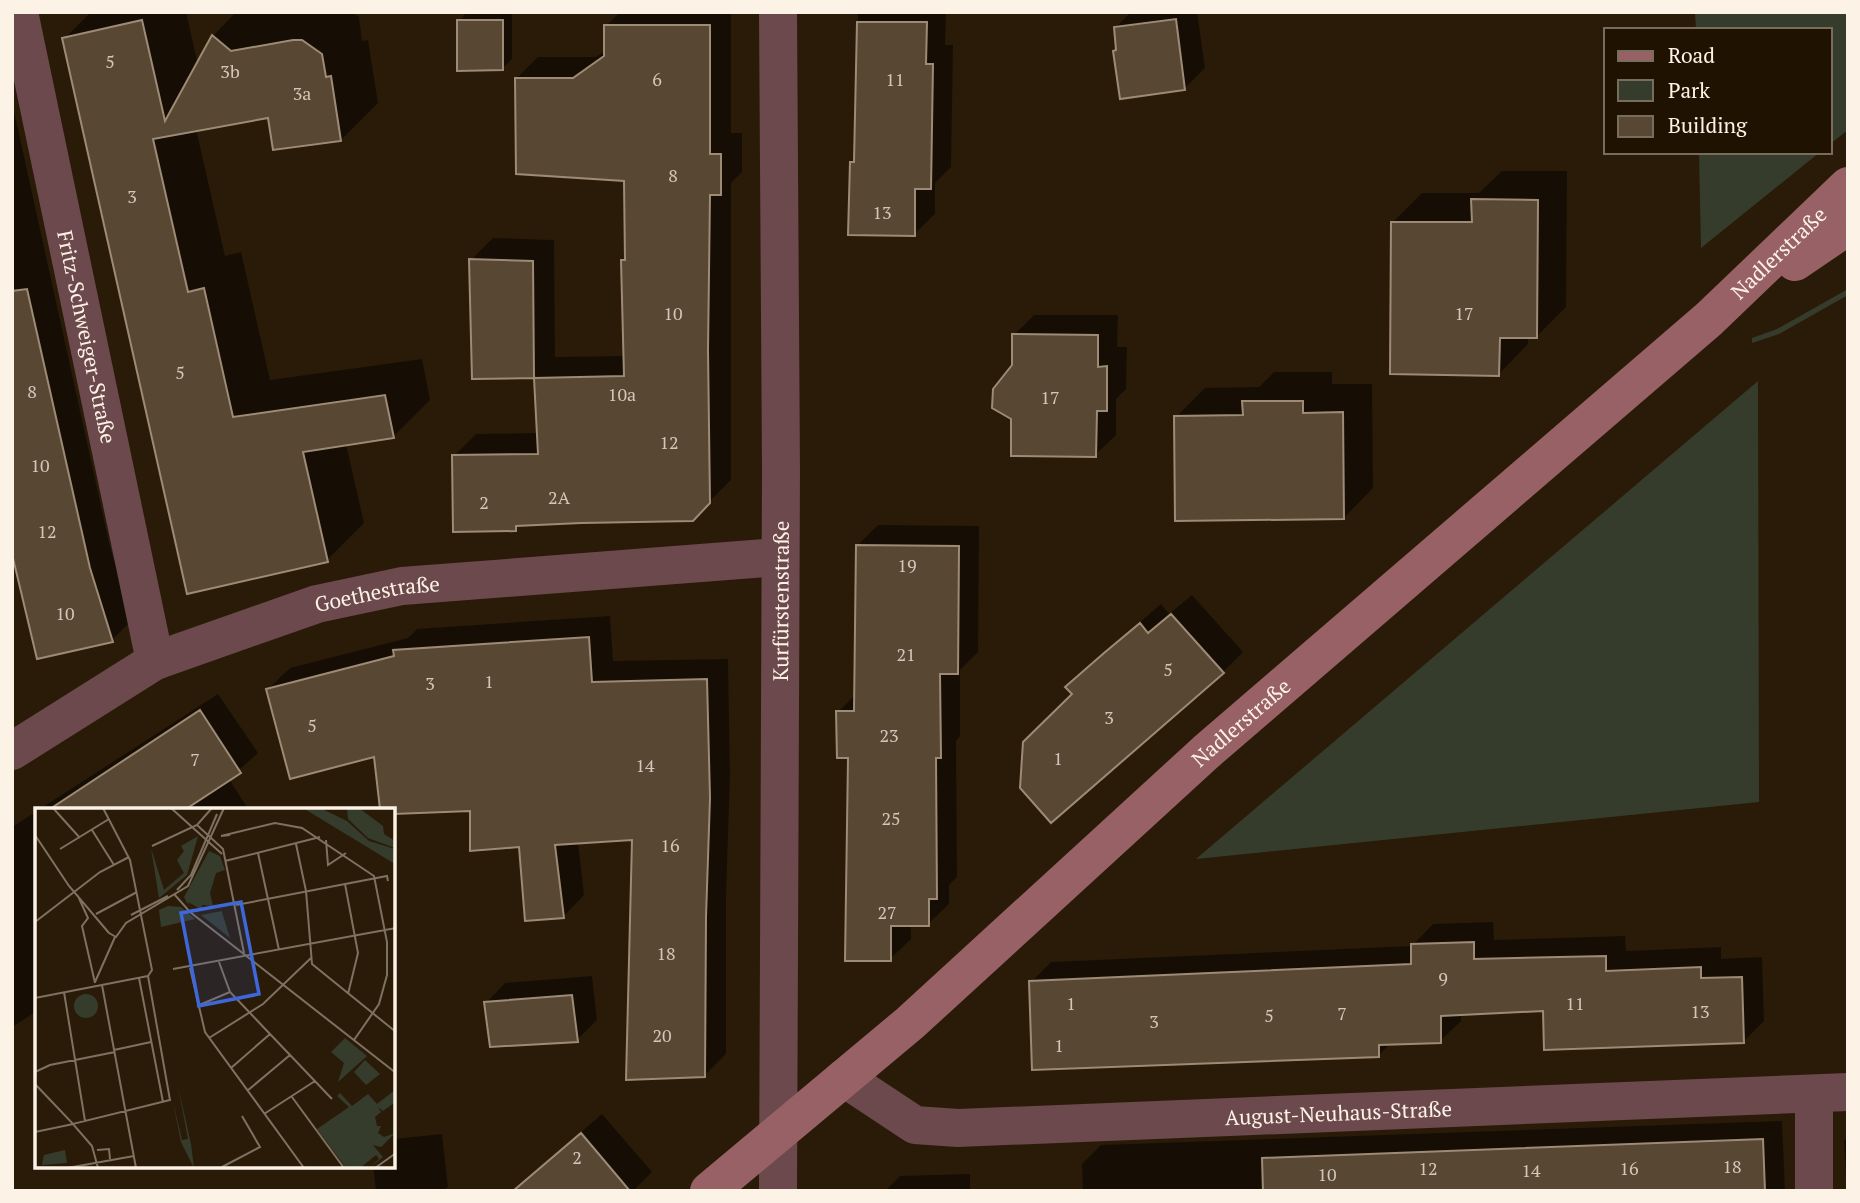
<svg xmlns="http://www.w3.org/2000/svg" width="1860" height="1203" font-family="'PT Serif',serif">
  <rect width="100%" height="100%" fill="#2a1b08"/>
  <!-- green -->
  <path fill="#363c2c" d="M1695,12H1848V130L1830,144V30H1696Z
    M1699,152H1820L1701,248Z
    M1848,289V295L1779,334L1752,343V338L1777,329Z
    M1758,381L1759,802L1196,859Z"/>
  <!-- shadow -->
  <path fill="#0007" d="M91,12H186L198,65L213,36L236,12H266L268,14L281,12H352L359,17L362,41L368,40L378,103L341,140L269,116L196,129L225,256L241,252L270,380L422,359L430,400L393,437L346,444L364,523L327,560L189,592L64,39Z
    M467,12H512V59L502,69L459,21Z
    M620,12H731V133H742V172L731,183V480L692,519L520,524L515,529L454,456L476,434L539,433L536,376L474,377L471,260L493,238L554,240L555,357L625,356L622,261L626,257V179L517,78L538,57H596L606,50V26Z
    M858,12H946L945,45H953L951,167L935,183V214L914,234L851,162L856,158Z
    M1131,12H1197L1205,68L1184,89L1118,49L1115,28Z
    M12,102L110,547L132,620L112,640L12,542Z
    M1502,171H1567L1566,307L1536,337H1528V344L1499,374L1393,222L1422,193H1479Z
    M1034,315H1118L1117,347H1127L1126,389L1116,399V435L1095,455L1013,366L1014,335Z
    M1274,372H1332V384H1372L1373,488L1344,518L1176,417L1205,388L1259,387Z
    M878,525L979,526L978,652L960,670V736L956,741L957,877L949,885V904L928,924H911V939L890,959L850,757L838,712L856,694L857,546Z
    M1192,595L1243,652L1223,672L1074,694L1068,687L1088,667L1161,604L1169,614Z
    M610,616L613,661L728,659L730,776L726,895V1054L704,1076L633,839L578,842L584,895L563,917L520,846L472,810L394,813V809H382L376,755L268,689L290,668L408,638L417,629Z
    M218,694L258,753L229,779L248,809H40Z
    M37,811V1011L12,1027V827Z
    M1493,922L1494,940L1625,936L1626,951L1721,947V959L1762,957L1764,1021L1744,1041L1544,1009L1461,1013V1021L1440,1041L1391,1043L1379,1055L1031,982L1051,962L1412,946L1433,924Z
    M592,976L597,1020L577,1040L486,1003L505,983Z
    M602,1114L652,1172L633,1191H513Z
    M1782,1121L1785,1191H1083L1082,1164L1101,1145Z
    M442,1134L448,1187L444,1191H376L373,1166H394V1139Z
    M1848,1137V1191H1847L1844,1141Z
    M970,1174V1191H885L900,1176Z"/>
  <!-- building -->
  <path fill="#574733" stroke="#9e8b75" stroke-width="2" d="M1176,19L1185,90L1120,99L1113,51L1116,50L1114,27Z
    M142,20L165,121L212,35L231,51L293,40H302L322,54L326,77L331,76L341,141L273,150L268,118L153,139L188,292L204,288L233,417L385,395L394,438L303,452L328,562L187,594L62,38Z
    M457,20H503V70L457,71Z
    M857,22H927L926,64H933L931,189H915V236L848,235L850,162H854Z
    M604,25H710V154H721V195H710L708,350L710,503L693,521L581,523L516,526V531L453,532L452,455L538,454L534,378L472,379L469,259L533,261L534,378L624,376L621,260H625L624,181L516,174L515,78H573L604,56Z
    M1471,199L1538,200L1537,338H1500L1499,376L1390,374L1391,222H1472Z
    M27,289L90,568L113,642L37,659L12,554V291Z
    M1012,334L1098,335V367L1107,366V411H1097L1096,457L1011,456V419L992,408L993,389L1012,365Z
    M1242,401H1303V413L1343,412L1344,519L1175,521L1174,416L1243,415Z
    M856,545L959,546L958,674H940L941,758H936L937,899H929V926H891V961H845L848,758H837L836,711H854Z
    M1171,614L1224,673L1051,823L1020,788L1023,742L1072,694L1065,687L1104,653L1140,623L1148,633Z
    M589,637L592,682L707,679L710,798L706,917L705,1077L626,1080L632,840L555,845L564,918L525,921L519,847L470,851V811L394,814V809H380L374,757L290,779L266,689L394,656L393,650Z
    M200,710L241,773L186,809H50Z
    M1474,942V959L1606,956V971L1701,967V978L1742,977L1744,1043L1544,1050L1543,1011L1441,1016V1043L1379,1045V1057L1032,1070L1029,981L1411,964V944Z
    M572,995L578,1042L490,1047L484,1002Z
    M581,1133L630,1191H513Z
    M1763,1139L1765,1191H1263L1262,1158Z"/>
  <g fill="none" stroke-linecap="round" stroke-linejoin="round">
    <!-- street -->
    <g stroke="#6c494c" stroke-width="38">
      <path id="s1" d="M19,12L155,661"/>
      <path id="s2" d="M12,751L155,661L317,604L402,586L779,557"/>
      <path id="s3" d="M844,1078L915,1125L958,1128L1848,1092"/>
      <path id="s4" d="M778,1191L781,470L778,12"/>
      <path d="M1814,1191V1094"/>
    </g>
    <!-- secondary -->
    <g stroke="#986165" stroke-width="38">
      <path d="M1795,262L1848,226"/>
      <path id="s5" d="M709,1191L910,1023L1206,752L1709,319L1848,186"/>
    </g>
  </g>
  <g text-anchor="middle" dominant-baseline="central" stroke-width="5" stroke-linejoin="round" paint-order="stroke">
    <!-- number labels -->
    <g font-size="18" fill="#d3c7b9">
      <text x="110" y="61">5</text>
      <text x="230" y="71">3b</text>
      <text x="657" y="79">6</text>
      <text x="895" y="79">11</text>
      <text x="302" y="93">3a</text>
      <text x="673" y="175">8</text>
      <text x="132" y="196">3</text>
      <text x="882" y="212">13</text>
      <text x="673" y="313">10</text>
      <text x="1464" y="313">17</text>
      <text x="180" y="372">5</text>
      <text x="32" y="391">8</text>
      <text x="622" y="394">10a</text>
      <text x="1050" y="397">17</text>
      <text x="669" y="442">12</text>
      <text x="40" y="465">10</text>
      <text x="559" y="497">2A</text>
      <text x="484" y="502">2</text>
      <text x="47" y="531">12</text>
      <text x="907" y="565">19</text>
      <text x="65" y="613">10</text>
      <text x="906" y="654">21</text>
      <text x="1168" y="669">5</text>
      <text x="489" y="681">1</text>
      <text x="430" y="683">3</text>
      <text x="1109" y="717">3</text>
      <text x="312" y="725">5</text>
      <text x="889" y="735">23</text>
      <text x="1058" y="758">1</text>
      <text x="195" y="759">7</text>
      <text x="645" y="765">14</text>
      <text x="891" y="818">25</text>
      <text x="670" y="845">16</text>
      <text x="887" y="912">27</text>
      <text x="666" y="953">18</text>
      <text x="1443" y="978">9</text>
      <text x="1071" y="1003">1</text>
      <text x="1575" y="1003">11</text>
      <text x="1700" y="1011">13</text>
      <text x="1342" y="1013">7</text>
      <text x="1269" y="1015">5</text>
      <text x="1154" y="1021">3</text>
      <text x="662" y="1035">20</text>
      <text x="1059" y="1045">1</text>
      <text x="577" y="1157">2</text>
      <text x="1732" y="1166">18</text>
      <text x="1428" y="1168">12</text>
      <text x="1629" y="1168">16</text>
      <text x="1531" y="1170">14</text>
      <text x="1327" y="1174">10</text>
    </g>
    <!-- street labels -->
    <g font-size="21" fill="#fcf2e6" stroke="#201201">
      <text stroke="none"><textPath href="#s5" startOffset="1423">Nadlerstraße</textPath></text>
      <text stroke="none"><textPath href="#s1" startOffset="332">Fritz-Schweiger-Straße</textPath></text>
      <text stroke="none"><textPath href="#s2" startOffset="402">Goethestraße</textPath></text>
      <text stroke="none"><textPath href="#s4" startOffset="590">Kurfürstenstraße</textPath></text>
      <text stroke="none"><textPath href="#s5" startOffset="709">Nadlerstraße</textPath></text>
      <text stroke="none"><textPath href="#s3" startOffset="509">August-Neuhaus-Straße</textPath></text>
    </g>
  </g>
  <!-- overview -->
  <g transform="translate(35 808)">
    <rect width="360" height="360" fill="#2a1b08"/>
    <path d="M268,0H285L312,13L334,33L360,41V56ZM312,0H324L348,18L349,26L360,33V40L333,30L313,11ZM163,28L152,67L124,90L116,40L129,82L149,65L142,52L149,43L146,38ZM174,43L185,48L190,62L181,65L175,85L178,98L167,97V102L153,94L154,97L160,102L164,107L152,95L149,89ZM133,98L146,99L160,111L126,119L124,102ZM187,103V104L195,130L166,107ZM39 198a12 12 0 1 1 24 0a12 12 0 1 1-24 0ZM310,230L332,248L303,274L309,255L296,244ZM330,252L345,266L331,277L319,264ZM143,278L156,336L159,360L146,334L138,294L147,332L153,331ZM360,282L359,295L348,303L343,299L346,304L340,309L342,318H346L343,325L349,329L360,325L346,339L338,337L348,349L334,360L344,351L341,347L325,360H311L282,321L314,299L302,288L305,285L317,298L333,286L342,296ZM30,342L32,355L7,357L9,347Z" fill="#363c2c"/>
    <path fill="none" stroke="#7e7161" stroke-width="2" d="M18,0L45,30M68,0L95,52L117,162L113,168M136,0L187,46M162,17L188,41L209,145M57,22L79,57M0,27L34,78L74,125M195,27L186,28L240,15L267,20L339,68L352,134V167L344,196L319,232M291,32L293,57L311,45M261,36L271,83L277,156L361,224M117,38L162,17L177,0M25,41L74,11M223,45L244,142M190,53L285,29M310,76L323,145L313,186M142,82L156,67L182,6M139,86L155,104L361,265M43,88L53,110L47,118L60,175M201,97L352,68L353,73M61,106L102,84M96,107L133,88M0,114L65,64L94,49M74,125L81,129L91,115L153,78L189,0M184,154L195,184L297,291M155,160L170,224L269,360M138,161L361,120M104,170L128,294M60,174L80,129M67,177L101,360M29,184L50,313M0,190L113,168M162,198L195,184M174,230L228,196L276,150M79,242L116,234M196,260L235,226M0,264L15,257L80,244M0,276L38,316L135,292L113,168M212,283L255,247M257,289L309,360M229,306L280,273M0,324L38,316L57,338L63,360M62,342L74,341L75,351M187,359L225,339L207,308M32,360L99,348M340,360L361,345"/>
    <path fill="#3e67da" fill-opacity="0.15" stroke="#3e67da" stroke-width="3.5" d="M206,94L224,186L164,198L146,105Z"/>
    <rect width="360" height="360" fill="none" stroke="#fcf2e6" stroke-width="3.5"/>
  </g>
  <!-- border -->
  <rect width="1860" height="1203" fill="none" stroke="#fcf2e6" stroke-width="28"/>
  <!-- legend -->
  <rect x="1604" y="28" width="228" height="126" fill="#201201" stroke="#786c5d" stroke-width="2"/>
  <rect x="1618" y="51" width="35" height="10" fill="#986165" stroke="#786c5d" stroke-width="2"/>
  <text x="1668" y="63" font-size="21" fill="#fcf2e6">Road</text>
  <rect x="1618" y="80" width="35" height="21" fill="#363c2c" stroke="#786c5d" stroke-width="2"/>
  <text x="1668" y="98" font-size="21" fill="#fcf2e6">Park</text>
  <rect x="1618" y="116" width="35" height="21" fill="#574733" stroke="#786c5d" stroke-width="2"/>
  <text x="1668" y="133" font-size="21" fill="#fcf2e6">Building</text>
</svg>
